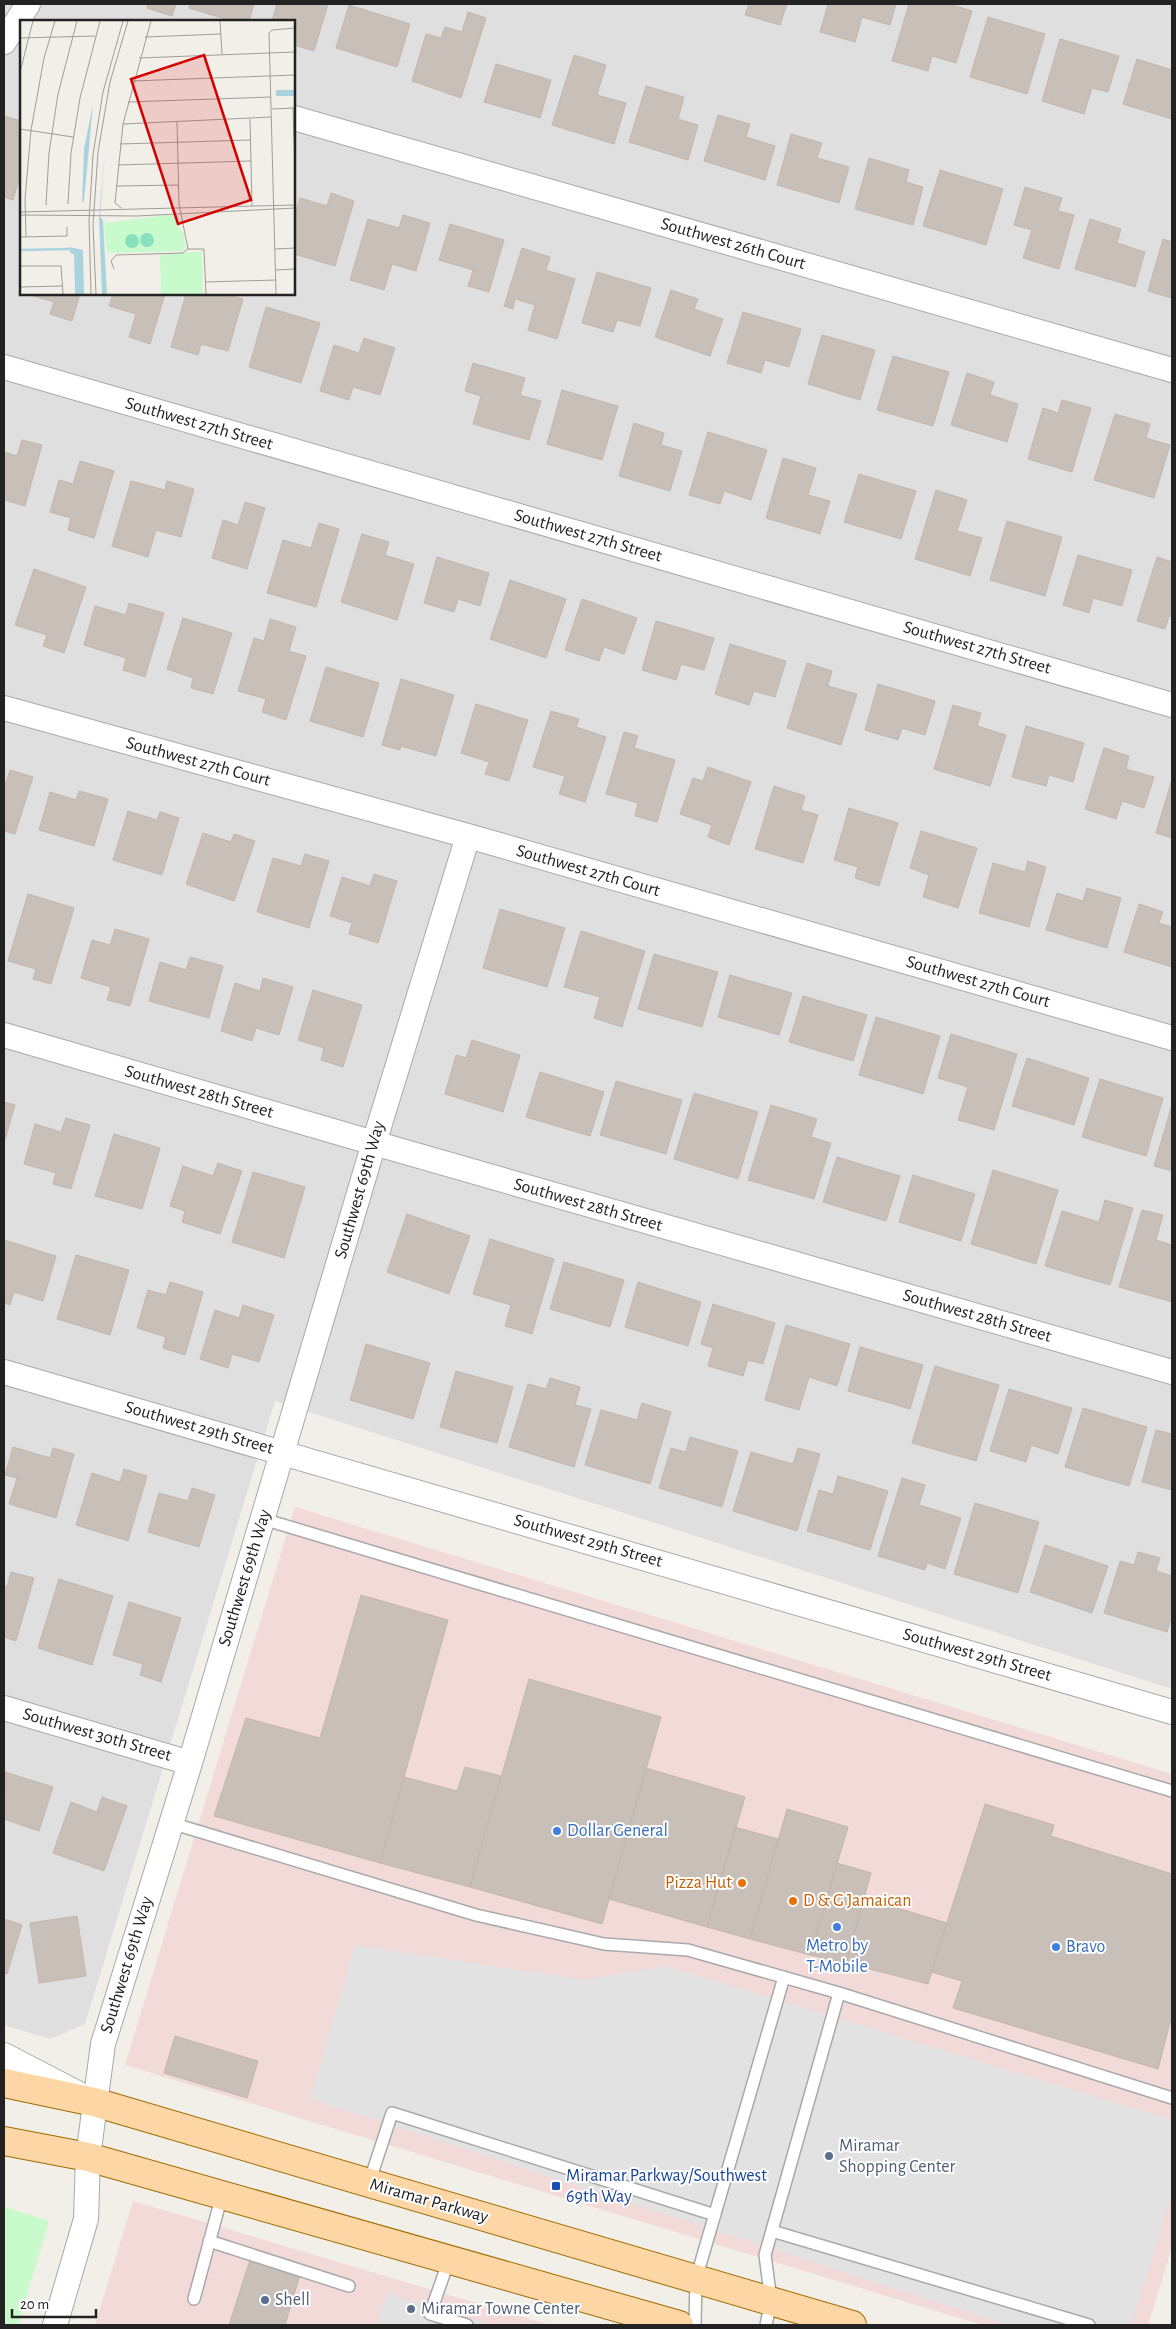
<svg xmlns="http://www.w3.org/2000/svg" width="1176" height="2329" font-family="'Alegreya Sans',sans-serif">
  <rect width="100%" height="100%" fill="#f2efe9"/>
  <!-- residential -->
  <path fill="#e0dfdf" fill-rule="evenodd" d="M4,4H1172V1689L275,1401L85,2024L50,2039L4,2025ZM21,21H294V294H21Z"/>
  <!-- commercial -->
  <path fill="#f2dad9" d="M295,1507L1172,1774V2247L1148,2325H982L125,2065Z
    M133,2201L550,2325H95Z"/>
  <!-- park -->
  <path fill="#c8facc" d="M4,2207L49,2221L18,2325H4Z"/>
  <!-- parking -->
  <path fill="#e2e2e2" d="M355,1945L583,1980L666,1966L1172,2120V2192L1131,2325H1007L310,2099Z
    M387,2293L492,2325H377Z"/>
  <!-- building -->
  <path fill="#c7bfb8" stroke="#c4b6ab" d="M148,4H176L172,16L147,8Z
    M190,4H254L249,21H232L189,8Z
    M277,4H328L314,51L294,45V21H272Z
    M749,4H787L780,25L745,15Z
    M828,4H896L890,25L862,17L855,42L820,32Z
    M909,4H949L972,11L956,63L932,56L928,71L892,61Z
    M349,5L410,24L397,67L336,48Z
    M468,12L486,18L461,98L412,81L426,34L441,38L445,27L462,32Z
    M988,17L1045,34L1027,94L970,77Z
    M1060,39L1119,56L1108,92L1092,88L1084,114L1042,101Z
    M574,55L606,65L597,95L626,103L614,144L552,125Z
    M1137,59L1172,70V119L1123,104Z
    M496,64L551,80L540,118L484,102Z
    M646,86L684,97L678,119L698,125L688,160L629,142Z
    M718,115L750,124L746,137L775,146L765,180L704,161Z
    M4,116L21,121V173L13,200L4,197Z
    M791,134L822,143L817,158L849,167L839,203L777,185Z
    M869,158L909,170L906,182L923,187L913,225L855,209Z
    M940,170L1003,189L986,245L923,226Z
    M1025,187L1062,198L1058,211L1074,215L1059,269L1023,258L1032,230L1014,225Z
    M331,193L354,201L335,266L294,254V218L300,198L327,206Z
    M403,215L430,223L416,271L392,264L384,290L350,280L368,219L399,228Z
    M1090,219L1121,229L1117,243L1145,252L1135,287L1075,269Z
    M450,224L504,240L489,292L468,286L473,270L439,260Z
    M1163,239L1172,242V298L1148,291Z
    M522,248L550,257L546,270L575,279L557,339L528,330L535,305L515,299L513,309L504,306Z
    M597,272L651,288L640,326L617,320L613,332L582,323Z
    M671,290L698,299L694,309L723,319L710,356L655,337Z
    M27,294H80L72,321L50,314L54,302Z
    M113,294H165L150,344L129,337L136,314L109,306Z
    M186,294H224L243,299L228,351L201,344L198,355L171,347Z
    M266,307L320,323L301,383L249,367Z
    M743,312L801,329L789,367L765,360L761,373L727,363Z
    M822,335L875,350L860,400L808,384Z
    M364,338L395,348L380,395L353,387L349,400L320,391L334,345L359,353Z
    M893,356L949,372L933,426L877,410Z
    M473,363L525,378L520,395L541,401L529,440L473,424L481,396L465,391Z
    M967,373L994,382L990,395L1018,404L1007,442L951,425Z
    M562,390L618,406L602,460L547,444Z
    M1062,400L1091,408L1072,472L1028,459L1043,408L1058,413Z
    M1115,414L1150,424L1146,438L1170,445L1154,498L1094,480Z
    M634,423L664,433L661,445L682,451L670,491L619,476Z
    M708,432L767,450L751,500L724,491L720,504L689,495Z
    M22,440L42,445L25,506L4,500V452L17,456Z
    M783,458L816,468L808,495L830,501L820,534L766,518Z
    M80,461L114,471L94,538L68,530L71,518L50,512L59,480L73,484Z
    M859,474L916,491L901,539L844,522Z
    M131,481L165,490L167,481L194,489L181,537L156,530L148,557L112,546Z
    M936,490L967,500L957,531L982,538L970,576L915,559Z
    M245,502L265,508L247,569L212,558L223,520L238,525Z
    M1007,521L1062,537L1045,596L990,580Z
    M319,523L339,529L316,607L267,593L283,540L311,548Z
    M362,534L389,542L385,555L414,564L397,620L341,602Z
    M1078,555L1132,570L1122,606L1093,598L1089,613L1063,605Z
    M437,557L489,573L480,606L458,599L454,612L424,603Z
    M1157,557L1172,562V617L1169,616L1165,629L1137,621Z
    M34,569L86,587L64,653L43,646L47,635L15,625Z
    M510,580L566,599L546,658L490,639Z
    M582,599L637,618L624,654L604,647L599,661L565,650Z
    M129,603L164,613L145,677L123,670L126,658L84,645L95,606L126,615Z
    M183,618L232,633L213,694L191,688L193,678L167,669Z
    M270,619L296,627L289,651L306,656L286,720L262,712L266,699L238,691L254,638L264,641Z
    M656,621L714,638L704,670L681,664L676,680L642,670Z
    M730,644L786,661L775,697L754,691L749,705L715,694Z
    M807,663L832,671L828,686L857,694L841,745L787,728Z
    M326,667L379,683L363,737L310,721Z
    M401,679L454,695L436,756L401,746L400,750L382,745Z
    M878,684L935,701L925,735L902,728L898,740L865,730Z
    M476,704L528,720L509,781L485,774L489,762L461,753Z
    M953,705L981,713L977,726L1006,735L990,786L934,769Z
    M551,711L579,719L576,727L606,737L585,802L559,794L565,776L533,767Z
    M1026,726L1084,743L1073,782L1049,775L1046,786L1012,777Z
    M624,732L638,736L634,748L675,760L657,822L635,816L638,803L606,794Z
    M1104,748L1129,756L1126,769L1154,777L1144,808L1122,801L1116,819L1085,809Z
    M708,767L751,782L729,845L708,837L712,825L680,814L693,778L703,781Z
    M10,770L33,777L15,834L4,831V782L6,783Z
    M1172,779V838L1156,833Z
    M774,786L805,796L801,810L818,815L803,863L755,849Z
    M79,791L108,799L94,846L39,830L50,792L76,800Z
    M849,808L898,823L879,886L855,878L858,867L834,860Z
    M128,811L157,820L160,812L179,818L162,875L113,860Z
    M921,831L977,848L958,908L923,897L929,875L910,868Z
    M203,833L231,842L234,834L255,841L234,901L186,884Z
    M305,854L329,861L309,928L257,912L273,858L301,866Z
    M1028,861L1046,867L1029,927L979,913L993,863L1025,872Z
    M374,874L397,881L378,943L349,934L352,923L330,916L342,877L370,886Z
    M1087,888L1121,898L1107,948L1046,930L1057,893L1083,901Z
    M28,894L74,908L51,984L33,979L36,969L8,961Z
    M1139,904L1163,912L1159,923L1172,927V967L1124,952Z
    M500,909L565,928L547,987L483,968Z
    M115,929L149,939L130,1006L107,1000L111,987L81,978L92,940L110,945Z
    M581,931L645,951L622,1027L594,1018L600,997L564,987Z
    M654,954L718,972L702,1027L638,1009Z
    M190,957L223,966L209,1018L149,1001L160,962L186,970Z
    M730,975L792,993L779,1035L718,1017Z
    M263,978L293,987L279,1035L256,1028L252,1041L221,1031L235,983L260,991Z
    M313,990L362,1005L343,1067L321,1060L324,1048L298,1040Z
    M803,996L867,1015L853,1061L789,1042Z
    M876,1017L940,1036L923,1094L859,1075Z
    M951,1034L1017,1054L994,1130L958,1120L968,1087L938,1078Z
    M472,1040L520,1055L503,1112L445,1094L456,1055L466,1058Z
    M1027,1058L1089,1078L1074,1125L1012,1106Z
    M540,1072L604,1092L590,1136L526,1117Z
    M1100,1079L1163,1098L1146,1156L1082,1137Z
    M616,1081L682,1100L666,1154L600,1135Z
    M694,1093L758,1112L738,1179L674,1159Z
    M4,1102L15,1105L4,1143Z
    M771,1105L817,1119L811,1137L831,1143L814,1199L748,1180Z
    M1171,1108H1172V1171L1154,1166Z
    M66,1118L90,1125L71,1189L53,1184L56,1173L24,1164L35,1124L61,1132Z
    M114,1134L160,1148L142,1209L95,1196Z
    M837,1157L900,1176L886,1221L823,1202Z
    M218,1163L242,1171L220,1234L182,1222L185,1211L170,1206L183,1166L213,1176Z
    M993,1170L1058,1190L1036,1264L971,1244Z
    M253,1172L305,1187L284,1258L232,1242Z
    M913,1175L975,1194L961,1241L899,1222Z
    M1105,1200L1133,1208L1110,1285L1045,1266L1062,1211L1099,1222Z
    M1142,1210L1163,1215L1156,1240L1172,1245V1302L1119,1287Z
    M407,1214L470,1236L449,1294L387,1272Z
    M490,1239L554,1259L532,1334L505,1326L511,1305L473,1294Z
    M4,1240L56,1256L43,1301L14,1292L10,1305L4,1303Z
    M76,1255L129,1270L110,1335L57,1319Z
    M564,1262L624,1280L610,1327L550,1309Z
    M170,1282L203,1292L185,1355L163,1348L166,1337L137,1328L148,1290L166,1295Z
    M638,1282L701,1302L688,1346L625,1327Z
    M713,1304L775,1323L763,1364L748,1360L743,1376L708,1366L713,1348L701,1344Z
    M243,1305L274,1315L259,1362L232,1354L228,1368L200,1359L215,1310L239,1318Z
    M786,1325L850,1344L837,1386L809,1377L799,1410L765,1400Z
    M366,1344L430,1363L413,1419L350,1400Z
    M860,1347L923,1365L910,1409L848,1391Z
    M935,1366L999,1385L976,1461L912,1443Z
    M456,1371L513,1387L497,1443L440,1427Z
    M550,1378L580,1387L575,1405L591,1409L574,1467L509,1447L528,1384L546,1389Z
    M1009,1389L1072,1408L1058,1454L1031,1445L1026,1462L990,1451Z
    M642,1403L671,1412L650,1484L585,1465L601,1410L637,1420Z
    M1083,1408L1147,1427L1129,1486L1065,1467Z
    M1156,1430L1172,1434V1490L1142,1482Z
    M690,1437L738,1451L722,1507L659,1488L671,1448L686,1452Z
    M13,1447L50,1458L53,1448L74,1454L56,1518L9,1504L17,1478L5,1475Z
    M798,1448L820,1454L797,1531L733,1511L751,1452L793,1464Z
    M124,1469L147,1476L128,1541L76,1525L92,1473L120,1482Z
    M838,1476L888,1491L870,1550L807,1531L819,1490L833,1494Z
    M902,1478L925,1485L919,1505L961,1518L945,1569L927,1563L925,1570L878,1556Z
    M192,1488L215,1495L199,1547L148,1532L159,1493L188,1501Z
    M975,1503L1039,1522L1018,1593L954,1574Z
    M1045,1545L1108,1566L1092,1613L1030,1592Z
    M1138,1552L1160,1558L1156,1571L1172,1576V1615L1167,1632L1104,1613L1120,1561L1134,1565Z
    M11,1572L34,1578L16,1641L4,1637V1586L7,1587Z
    M59,1579L113,1596L92,1665L38,1648Z
    M361,1595L448,1620L380,1863L214,1816L246,1718L320,1738Z
    M129,1602L181,1618L161,1682L140,1675L143,1664L113,1655Z
    M529,1679L661,1717L602,1924L470,1887Z
    M465,1767L501,1776L470,1887L380,1863L404,1777L457,1791Z
    M646,1768L745,1797L707,1927L609,1899Z
    M5,1772L53,1787L39,1831L4,1819Z
    M102,1797L127,1806L104,1871L53,1853L71,1802L97,1812Z
    M985,1804L1054,1825L1051,1836L1172,1874V2015L1158,2069L953,2008L962,1981L931,1972Z
    M787,1809L848,1827L810,1955L750,1939Z
    M735,1827L778,1839L750,1939L707,1927Z
    M837,1863L871,1873L846,1963L810,1955Z
    M864,1898L947,1923L928,1984L846,1963Z
    M77,1916L86,1976L39,1983L30,1923Z
    M4,1919L22,1925L7,1974L4,1973Z
    M175,2036L258,2061L247,2098L164,2073Z
    M250,2260L300,2275L285,2325H229Z"/>
  <g fill="none" stroke-linecap="round" stroke-linejoin="round">
    <defs>
      <path id="service" d="M263,1519L1172,1791
        M171,1823L476,1915L604,1944L688,1950L839,1993L1172,2098
        M369,2183L392,2113L715,2215
        M772,2231L1089,2325
        M209,2241L349,2286
        M449,2260L430,2314L467,2325
        M194,2299L222,2195
        M695,2325L696,2279L784,1977
        M766,2325L771,2301L765,2255L839,1993"/>
      <path id="minor" d="M4,42L28,4
        M294,118L1172,370
        M4,367L1172,705
        M4,708L468,836L1172,1038
        M4,1035L374,1143L1172,1372
        M4,1372L1172,1712
        M4,1708L190,1763
        M4,2055L77,2093
        M55,2325L86,2219L88,2157L103,2044L190,1763L374,1143L468,836"/>
      <path id="primary" d="M4,2083L94,2102L852,2325
        M4,2141L88,2157L679,2325"/>
    </defs>
    <!-- service casing -->
    <use href="#service" stroke="#a9a9a9" stroke-width="14"/>
    <!-- minor casing -->
    <use href="#minor" stroke="#a9a9a9" stroke-width="26"/>
    <!-- primary casing -->
    <use href="#primary" stroke="#a06b00" stroke-width="30"/>
    <!-- service -->
    <use href="#service" stroke="#fff" stroke-width="11"/>
    <!-- minor -->
    <use href="#minor" stroke="#fff" stroke-width="24"/>
    <!-- primary -->
    <use href="#primary" stroke="#fcd6a4" stroke-width="28"/>
  </g>
  <!-- markers -->
  <g fill="#3f7fe0" stroke="#fff" stroke-width="2">
    <circle cx="557" cy="1831" r="5"/>
    <circle cx="837" cy="1927" r="5"/>
    <circle cx="1056" cy="1947" r="5"/>
  </g>
  <g fill="#e8710a" stroke="#fff" stroke-width="2">
    <circle cx="742" cy="1883" r="5"/>
    <circle cx="793" cy="1901" r="5"/>
  </g>
  <g fill="#5c6f8a" stroke="#fff" stroke-width="2">
    <circle cx="829" cy="2156" r="5"/>
    <circle cx="265" cy="2300" r="5"/>
    <circle cx="411" cy="2309" r="5"/>
  </g>
  <rect fill="#1a4fb4" stroke="#fff" stroke-width="2" x="551" y="2181" width="10" height="10" rx="2.5"/>
  <g text-anchor="middle" dominant-baseline="central" stroke-width="4" stroke-linejoin="round" paint-order="stroke">
    <!-- street labels -->
    <g font-size="18" fill="#222" stroke="#fff">
      <text transform="translate(733 244) rotate(16)">Southwest 26th Court</text>
      <text transform="translate(199 424) rotate(16)">Southwest 27th Street</text>
      <text transform="translate(588 536) rotate(16)">Southwest 27th Street</text>
      <text transform="translate(977 648) rotate(16)">Southwest 27th Street</text>
      <text transform="translate(198 762) rotate(15)">Southwest 27th Court</text>
      <text transform="translate(588 871) rotate(16)">Southwest 27th Court</text>
      <text transform="translate(978 982) rotate(16)">Southwest 27th Court</text>
      <text transform="translate(199 1092) rotate(16)">Southwest 28th Street</text>
      <text transform="translate(360 1190) rotate(-74)">Southwest 69th Way</text>
      <text transform="translate(588 1205) rotate(16)">Southwest 28th Street</text>
      <text transform="translate(977 1316) rotate(16)">Southwest 28th Street</text>
      <text transform="translate(199 1428) rotate(16)">Southwest 29th Street</text>
      <text transform="translate(588 1541) rotate(16)">Southwest 29th Street</text>
      <text transform="translate(245 1578) rotate(-73)">Southwest 69th Way</text>
      <text transform="translate(977 1655) rotate(16)">Southwest 29th Street</text>
      <text transform="translate(97 1735) rotate(16)">Southwest 30th Street</text>
      <text transform="translate(127 1965) rotate(-73)">Southwest 69th Way</text>
      <text transform="translate(429 2201) rotate(16)">Miramar Parkway</text>
    </g>
    <!-- shop labels -->
    <g font-size="18" fill="#366cbe" stroke="#fff" text-anchor="start">
      <text x="567" y="1831">Dollar General</text>
      <text x="837" y="1946" text-anchor="middle">Metro by<tspan x="837" dy="21">T-Mobile</tspan></text>
      <text x="1066" y="1947">Bravo</text>
    </g>
    <!-- food labels -->
    <g font-size="18" fill="#c56008" stroke="#fff" text-anchor="end">
      <text x="732" y="1883">Pizza Hut</text>
      <text x="803" y="1901" text-anchor="start">D &amp; G Jamaican</text>
    </g>
    <!-- service labels -->
    <g font-size="18" fill="#4e5e75" stroke="#fff" text-anchor="start">
      <text x="839" y="2146">Miramar<tspan x="839" dy="21">Shopping Center</tspan></text>
      <text x="275" y="2300">Shell</text>
      <text x="421" y="2309">Miramar Towne Center</text>
    </g>
    <!-- transit labels -->
    <g font-size="18" fill="#164399" stroke="#fff" text-anchor="start">
      <text x="566" y="2176">Miramar Parkway/Southwest<tspan x="566" dy="21">69th Way</tspan></text>
    </g>
  </g>
  <!-- overview -->
  <g transform="translate(20 20)">
    <rect width="275" height="275" fill="#f2efe9"/>
    <path d="M155,194L159,196V208L164,213L165,231L87,233L84,203ZM182,231L183,274H141L140,235Z" fill="#c8facc"/>
    <path d="M120 220a7 7 0 1 1 14 0a7 7 0 1 1-14 0ZM105 221a7 7 0 1 1 14 0a7 7 0 1 1-14 0Z" fill="#88e0be"/>
    <path d="M256,70H275V76H256ZM73,84L64,181L62,183L64,129ZM85,130L80,197L83,200L87,274H82L79,198ZM50,227L63,230L64,274H55L54,235L50,232Z" fill="#aad3df"/>
    <path fill="none" stroke="#aad3df" stroke-width="2.5" d="M0,230L51,229"/>
    <path fill="none" stroke="#9f9d99" stroke-width="1" d="M200,1L202,34M125,17L201,14M0,18L75,16M119,38L275,32M0,52L13,1M112,61L275,55M108,82L251,77M273,88L275,150M252,89L274,88M230,99L232,186M157,102L159,184L168,229M103,104L251,97M0,109L53,117M100,124L230,120M98,145L231,141M96,166L159,165M48,184L51,133L60,78L80,1M26,185L29,133L38,74L57,1M101,188L95,183L103,104L131,1M0,192L275,185M0,195L117,196L275,188M6,216L5,179L11,110L24,38L35,1M0,217L47,216V207M168,229H184L186,274M255,229L275,228M0,246H41L43,274M94,249L91,241L96,235L163,233L168,229M256,250L275,249M186,262L256,260M0,267L43,266M71,274L69,201L73,135L83,72L103,1M76,274L73,205L78,132L90,62L108,1M256,274L249,13L252,10L275,8"/>
    <path fill="#d40000" fill-opacity="0.15" stroke="#d40000" stroke-width="2.5" d="M184,35L231,180L158,204L111,59Z"/>
    <rect width="275" height="275" fill="none" stroke="#222" stroke-width="2.5"/>
  </g>
  <!-- border -->
  <rect width="1176" height="2329" fill="none" stroke="#222222" stroke-width="10"/>
  <!-- scale -->
  <path d="M12 2309v8h84v-8" fill="none" stroke="#222222" stroke-width="2.5"/>
  <text x="20" y="2309" font-size="15" fill="#222222" stroke="#ffffff" stroke-width="4" paint-order="stroke">20 m</text>
</svg>
